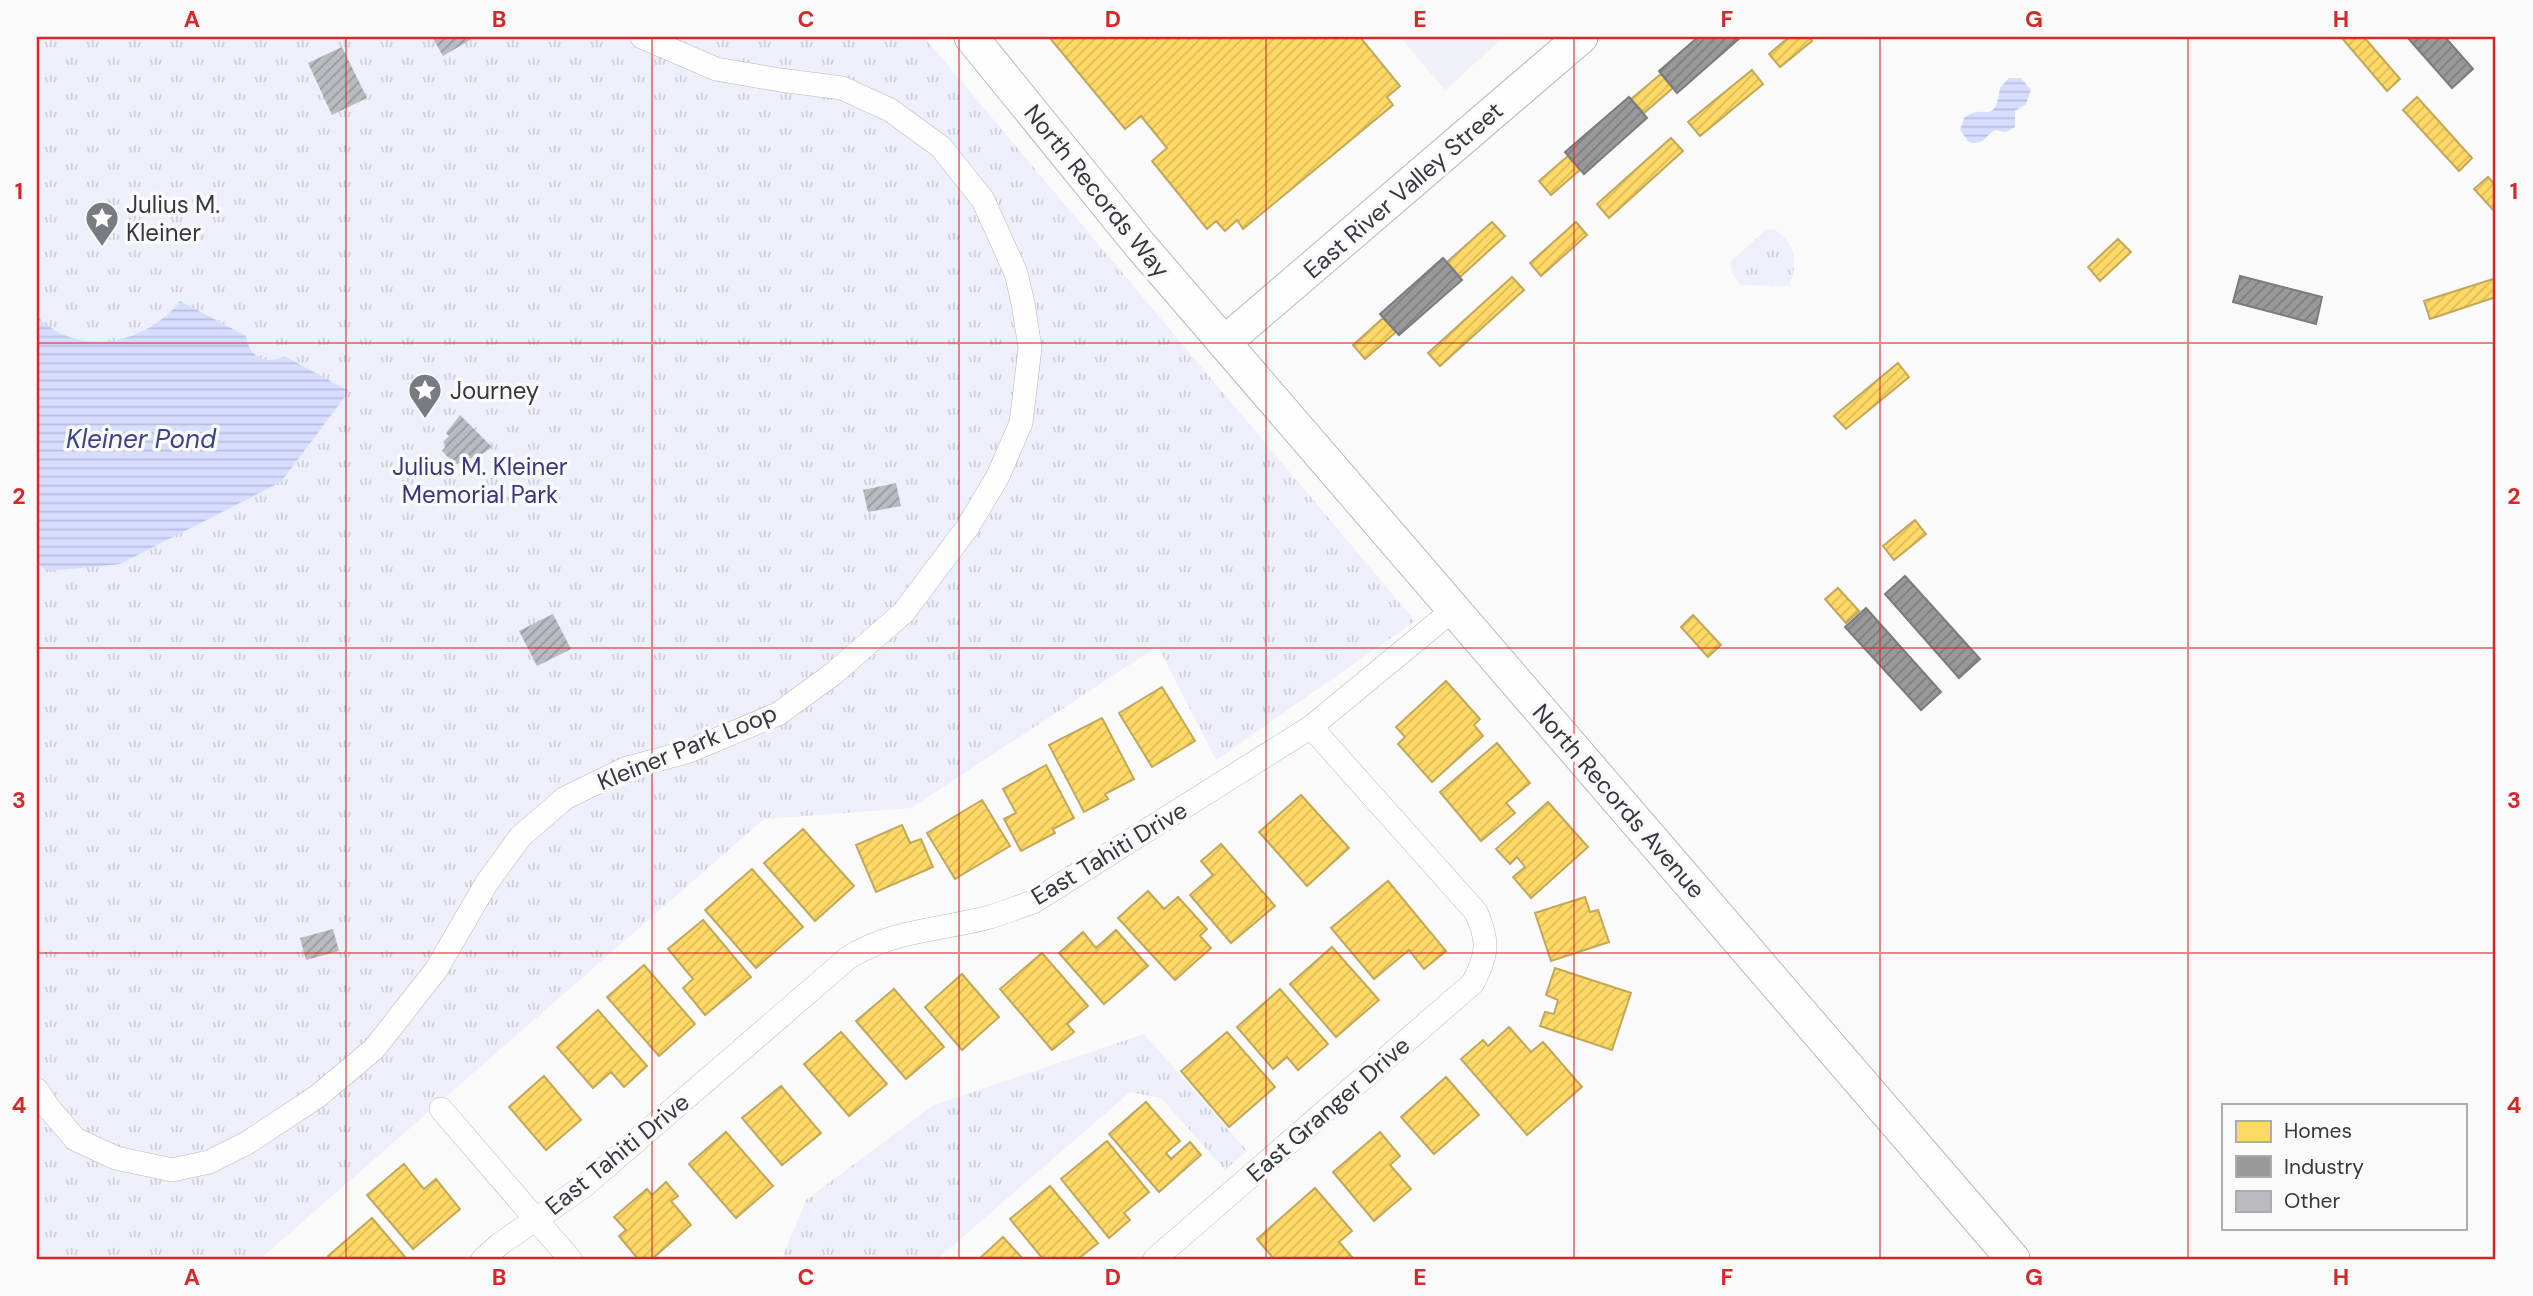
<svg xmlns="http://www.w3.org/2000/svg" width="2533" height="1296" font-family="'DM Sans',sans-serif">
  <defs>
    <pattern id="park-tufts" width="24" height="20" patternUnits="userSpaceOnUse" patternTransform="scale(1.75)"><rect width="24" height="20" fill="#edeffa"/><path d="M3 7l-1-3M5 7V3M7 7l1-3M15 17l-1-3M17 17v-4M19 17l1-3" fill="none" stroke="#ccced8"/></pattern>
    <pattern id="water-rules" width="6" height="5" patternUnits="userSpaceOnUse" patternTransform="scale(1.75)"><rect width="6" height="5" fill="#d6ddfe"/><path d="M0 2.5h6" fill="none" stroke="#b8bedb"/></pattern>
    <pattern id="homes-hatch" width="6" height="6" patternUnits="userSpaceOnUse" patternTransform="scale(1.75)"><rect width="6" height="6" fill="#ffd966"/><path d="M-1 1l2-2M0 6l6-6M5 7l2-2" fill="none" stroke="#dbbb5a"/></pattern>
    <pattern id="industry-hatch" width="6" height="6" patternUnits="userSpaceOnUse" patternTransform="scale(1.75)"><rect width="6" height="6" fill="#999"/><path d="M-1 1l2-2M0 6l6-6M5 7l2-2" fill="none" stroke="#7e7e7e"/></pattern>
    <pattern id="building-hatch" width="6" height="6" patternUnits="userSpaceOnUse" patternTransform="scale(1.75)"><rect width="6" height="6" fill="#babbc0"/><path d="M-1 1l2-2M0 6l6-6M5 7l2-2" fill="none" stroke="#98999e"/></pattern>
  </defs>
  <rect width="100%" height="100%" fill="#fafafa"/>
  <!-- built -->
  <path fill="#eff0f8" d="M1400,37H1504L1445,90Z"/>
  <!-- park -->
  <path fill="url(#park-tufts)" d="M37,37H924L1415,621L1216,760L1158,646L911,808L764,819L260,1259H37Z
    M1774,229C1795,244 1799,261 1789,286L1740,285L1732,273L1730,262L1766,230Z
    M1144,1034L1247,1151L1225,1170L1161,1098L1130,1092L937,1259H782L806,1200L932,1106Z"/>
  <!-- water -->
  <path fill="url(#water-rules)" d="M2009,78H2021L2031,90L2026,104L2015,111V127L2006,132L1995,130C1985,136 1984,146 1969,142L1960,130L1964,118C1985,101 1994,129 2000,88Z
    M180,301L246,336C249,357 266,366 284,356L349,391L281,482L120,564L49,571L37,564V316C78,359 147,344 180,301Z"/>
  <!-- homes -->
  <path fill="url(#homes-hatch)" stroke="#c2a85b" stroke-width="2" d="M1049,37H1360L1400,86L1387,97L1393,105L1243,229L1237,220L1225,231L1216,221L1207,229L1152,161L1167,148L1141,116L1125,129Z
    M1789,37H1809L1812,41L1780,67L1769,54Z
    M2341,37H2364L2400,79L2387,91Z
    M1752,70L1763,84L1700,136L1688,122Z
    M1661,74L1673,88L1644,113L1631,99Z
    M2417,97L2472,158L2459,171L2403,110Z
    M1671,138L1683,151L1609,218L1597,204Z
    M1568,156L1580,170L1551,195L1539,181Z
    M2488,177L2496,186V213L2474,189Z
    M1492,222L1505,236L1460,277L1447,262Z
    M1576,222L1587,235L1541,276L1530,263Z
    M2118,239L2131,252L2100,281L2088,267Z
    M1512,277L1524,290L1440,366L1428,353Z
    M2496,278V297L2430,319L2424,301Z
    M1383,318L1396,332L1365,359L1353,345Z
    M1898,363L1909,377L1846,429L1834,416Z
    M1915,520L1926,534L1894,560L1883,546Z
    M1838,588L1859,611L1846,623L1825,599Z
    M1693,615L1721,645L1708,657L1681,627Z
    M1446,681L1480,719L1474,725L1483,736L1432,782L1398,744L1405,737L1396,727Z
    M1162,687L1195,741L1152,767L1119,713Z
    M1102,718L1134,779L1105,794L1108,799L1084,812L1049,745Z
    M1497,743L1530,783L1506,803L1515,813L1481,841L1440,792Z
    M1046,765L1074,818L1053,829L1055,833L1021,851L1004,819L1016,813L1003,789Z
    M1301,795L1349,848L1307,886L1259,832Z
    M982,800L1010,846L955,879L927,833Z
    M1548,802L1588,847L1531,898L1513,877L1525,867L1517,857L1510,864L1496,849Z
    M902,825L910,843L921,839L933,867L876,892L856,845Z
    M803,829L854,886L815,921L764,863Z
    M1221,844L1275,906L1231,943L1190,895L1213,875L1201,861Z
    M752,869L803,927L756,968L705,910Z
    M1388,881L1446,951L1424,969L1409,950L1374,979L1331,928Z
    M1148,891L1164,909L1178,897L1207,929L1200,936L1211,948L1175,980L1118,918Z
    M1585,897L1590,912L1598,910L1609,942L1551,961L1535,913Z
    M703,920L751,977L705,1015L683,988L693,979L668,949Z
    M1116,930L1148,966L1104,1004L1059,953L1083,932L1096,948Z
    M1332,947L1379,1000L1336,1037L1290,984Z
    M1042,953L1088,1006L1067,1024L1074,1032L1052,1050L1000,989Z
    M644,965L695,1024L659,1056L607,997Z
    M1555,968L1631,993L1612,1050L1540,1026L1545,1012L1554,1014L1558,1000L1546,995Z
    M962,974L999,1017L962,1050L925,1007Z
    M894,989L944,1047L906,1079L856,1021Z
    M1280,989L1328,1044L1298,1070L1287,1057L1273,1069L1237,1027Z
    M598,1010L647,1066L624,1087L611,1072L593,1088L557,1047Z
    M1509,1027L1531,1052L1543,1042L1582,1087L1527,1135L1461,1059L1483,1040L1488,1046Z
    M841,1032L887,1084L849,1116L804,1064Z
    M1227,1032L1275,1087L1229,1127L1181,1071Z
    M544,1076L581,1120L546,1150L509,1107Z
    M1446,1077L1479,1115L1434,1154L1401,1117Z
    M781,1086L821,1133L782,1165L742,1118Z
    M1146,1102L1180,1141L1166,1153L1171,1159L1190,1142L1201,1155L1159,1192L1109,1134Z
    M726,1132L773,1186L736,1218L689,1164Z
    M1380,1132L1400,1156L1390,1165L1411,1189L1374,1221L1333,1172Z
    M1107,1141L1149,1192L1124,1213L1130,1220L1109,1238L1061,1179Z
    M404,1164L424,1189L436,1179L460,1209L413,1249L367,1195Z
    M666,1182L678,1196L671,1201L691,1225L652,1259H638L619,1236L626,1230L614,1217L647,1189L652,1195Z
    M1050,1186L1098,1243L1078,1259H1043L1010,1219Z
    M1315,1188L1352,1231L1339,1242L1352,1257L1349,1259H1274L1257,1239Z
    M372,1218L406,1258L331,1259L328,1256Z
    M1003,1237L1023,1259H979Z"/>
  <!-- industry -->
  <path fill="url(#industry-hatch)" stroke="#7b7c7f" stroke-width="2" d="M1698,37H1741L1677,93L1659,71Z
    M2407,37H2445L2473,69L2452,88Z
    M1629,97L1647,118L1584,174L1565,152Z
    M1443,258L1462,280L1399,335L1380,314Z
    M2240,276L2322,297L2316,324L2233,302Z
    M1905,576L1980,659L1959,678L1885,594Z
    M1866,608L1941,692L1921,710L1845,627Z"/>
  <!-- building -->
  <path fill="url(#building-hatch)" d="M432,37H471L472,39L443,56Z
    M342,47L367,98L332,115L308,63Z
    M460,415L492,447L474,460L473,457L465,463L462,461L456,465L442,451L446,446L443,442L449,436L446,433Z
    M896,483L901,506L868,512L863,490Z
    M553,614L571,649L537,666L519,631Z
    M333,929L339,951L306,960L300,938Z"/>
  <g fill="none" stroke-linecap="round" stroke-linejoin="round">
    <defs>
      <path id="street" d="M37,1090L48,1107L75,1139L116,1158L172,1170L209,1162L247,1143L318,1096L374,1049L436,970L486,884L520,837L565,798L627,768L687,752L778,714L833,674L904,612L967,528L997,478L1021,423L1030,348L1023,303L1016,273L983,200L941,147L890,110L842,88L780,80L716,69L642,37
        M441,1109L570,1259
        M483,1259L500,1244L584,1186L848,958C890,931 938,930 986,918C1002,914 1017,907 1033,902L1311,727L1454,609
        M1155,1259L1473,983C1488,954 1489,941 1476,912L1311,727"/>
      <path id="secondary" d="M971,37L1140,245L2013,1259
        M1224,343L1581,37"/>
    </defs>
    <!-- street casing -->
    <use href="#street" stroke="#b8b9bd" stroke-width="24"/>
    <!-- secondary casing -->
    <use href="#secondary" stroke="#b8b9bd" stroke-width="35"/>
    <!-- street -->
    <use href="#street" stroke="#fefefe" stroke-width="23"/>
    <!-- secondary -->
    <use href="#secondary" stroke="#fefefe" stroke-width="33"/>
  </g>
  <!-- grid -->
  <path fill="none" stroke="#d62828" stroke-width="2" stroke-opacity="0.55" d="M346,37V1259M652,37V1259M959,37V1259M1266,37V1259M1574,37V1259M1880,37V1259M2188,37V1259M37,343H2496M37,648H2496M37,953H2496"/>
  <!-- icons -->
  <defs>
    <symbol id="sight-pin" viewBox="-11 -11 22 30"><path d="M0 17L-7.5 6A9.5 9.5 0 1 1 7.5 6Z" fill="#7a7b82" stroke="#fafafa"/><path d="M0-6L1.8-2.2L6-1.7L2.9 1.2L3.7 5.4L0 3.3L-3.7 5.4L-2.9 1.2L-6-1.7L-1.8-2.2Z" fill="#fff"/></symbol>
  </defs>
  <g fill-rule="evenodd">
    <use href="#sight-pin" x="83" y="199" width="38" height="52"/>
    <use href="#sight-pin" x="406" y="371" width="38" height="52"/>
  </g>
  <g text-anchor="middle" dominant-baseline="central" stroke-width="7" stroke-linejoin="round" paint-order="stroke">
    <!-- street labels -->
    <g font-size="24" fill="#353741" stroke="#fafafa">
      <text transform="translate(1403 190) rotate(-41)">East River Valley Street</text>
      <text transform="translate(1097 191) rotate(51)">North Records Way</text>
      <text transform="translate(687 747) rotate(-22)">Kleiner Park Loop</text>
      <text transform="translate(1619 801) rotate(49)">North Records Avenue</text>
      <text transform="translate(1109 853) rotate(-31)">East Tahiti Drive</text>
      <text transform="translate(1328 1109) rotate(-41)">East Granger Drive</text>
      <text transform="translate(617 1154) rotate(-39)">East Tahiti Drive</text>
    </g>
    <!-- poi labels -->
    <g font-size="24" fill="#353741" stroke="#fafafa" text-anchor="start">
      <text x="126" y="204">Julius M.<tspan x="126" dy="28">Kleiner</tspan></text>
      <text x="450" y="390">Journey</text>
    </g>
    <!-- park labels -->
    <g font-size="24" fill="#33377b" stroke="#fafafa">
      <text x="480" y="466">Julius M. Kleiner<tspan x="480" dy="28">Memorial Park</tspan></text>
    </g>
    <!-- water labels -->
    <g font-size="26" font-style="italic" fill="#3d4388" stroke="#fafafa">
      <text x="141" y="439">Kleiner Pond</text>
    </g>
  </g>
  <!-- border -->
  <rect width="2533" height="1296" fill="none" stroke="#fafafa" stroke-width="77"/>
  <!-- legend -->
  <rect x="2222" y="1104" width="245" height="126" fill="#fafafa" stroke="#abacb0" stroke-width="2"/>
  <rect x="2236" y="1121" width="35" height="21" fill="#ffd966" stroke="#abacb0" stroke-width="2"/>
  <text x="2284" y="1138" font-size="21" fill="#353741">Homes</text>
  <rect x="2236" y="1156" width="35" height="21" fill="#999999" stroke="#abacb0" stroke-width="2"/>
  <text x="2284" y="1174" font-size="21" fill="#353741">Industry</text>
  <rect x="2236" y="1191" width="35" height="21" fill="#babbc0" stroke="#abacb0" stroke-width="2"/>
  <text x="2284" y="1208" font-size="21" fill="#353741">Other</text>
  <rect x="38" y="38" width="2456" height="1220" fill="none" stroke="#d62828" stroke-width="2.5"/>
  <g font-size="23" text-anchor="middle" font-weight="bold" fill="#d62828">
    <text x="192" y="27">A</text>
    <text x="499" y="27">B</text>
    <text x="806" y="27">C</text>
    <text x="1113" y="27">D</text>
    <text x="1420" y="27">E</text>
    <text x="1727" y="27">F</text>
    <text x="2034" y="27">G</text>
    <text x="2341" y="27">H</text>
    <text x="19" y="199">1</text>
    <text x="2514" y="199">1</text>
    <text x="19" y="504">2</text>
    <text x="2514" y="504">2</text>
    <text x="19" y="808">3</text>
    <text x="2514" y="808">3</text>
    <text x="19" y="1113">4</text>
    <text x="2514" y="1113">4</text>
    <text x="192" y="1285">A</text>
    <text x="499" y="1285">B</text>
    <text x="806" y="1285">C</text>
    <text x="1113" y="1285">D</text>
    <text x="1420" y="1285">E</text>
    <text x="1727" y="1285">F</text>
    <text x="2034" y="1285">G</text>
    <text x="2341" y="1285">H</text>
  </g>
</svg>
